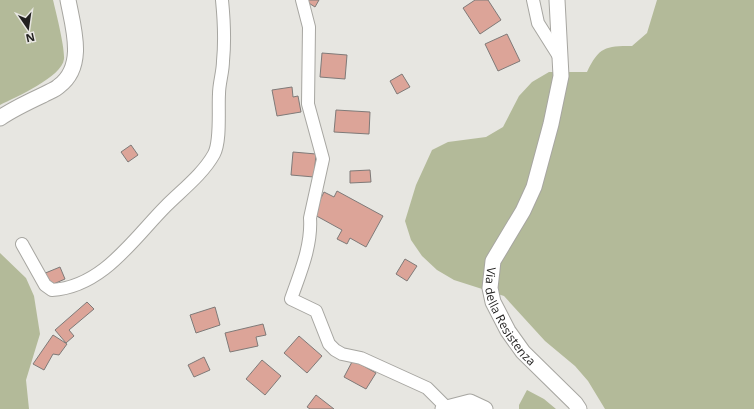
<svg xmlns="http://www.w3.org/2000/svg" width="754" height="409" font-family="'Open Sans',sans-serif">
  <rect width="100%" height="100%" fill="#e7e6e1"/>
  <!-- green -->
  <path fill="#b3ba99" d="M0,0H53C56,12 65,48 64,59C62,77 16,97 0,105Z
    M657,0H754V409H605L588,381L575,366L545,341L504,296L454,280L437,270L422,256L411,240L405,221L416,185L432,150L448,142L486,137L503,127L519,96L532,82L549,72H587C599,47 605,46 632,46L647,33Z
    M0,253L26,278L34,296L40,334L26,380L29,409H0Z
    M527,390L544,399L556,409H519V405Z"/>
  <!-- building -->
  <path fill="#dca498" stroke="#7f7a78" d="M304,0H319L315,7Z
    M475,0H488L501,20L480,34L463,8Z
    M507,34L520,61L498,71L485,44Z
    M322,53L347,55L345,79L320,77Z
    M402,74L410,87L397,94L390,81Z
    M292,87L293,97L298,96L301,112L277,116L272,90Z
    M336,110L370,112L369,134L334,132Z
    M131,145L138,155L128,162L121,152Z
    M293,152L316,154L314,177L291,175Z
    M370,170L371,182L350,183V171Z
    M337,191L383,216L366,247L350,238L347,244L337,239L342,230L313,214L324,192L334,197Z
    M405,259L417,266L407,281L396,274Z
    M60,267L65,279L49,286L43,274Z
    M87,302L94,309L69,330L74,336L66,343L55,330Z
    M215,307L220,325L196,333L190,315Z
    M263,324L266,335L256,337L258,346L230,352L225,333Z
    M53,335L67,344L59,355L53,354L44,370L33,364Z
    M299,336L322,356L307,373L284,353Z
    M204,357L210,370L194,377L188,365Z
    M262,360L281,376L265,395L246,379Z
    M353,360L376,373L366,389L344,377Z
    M316,395L334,409H310L307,407Z"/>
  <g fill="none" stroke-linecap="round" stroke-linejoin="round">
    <defs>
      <path id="minor" d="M302,0L309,27L308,104L323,159L310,218C312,246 300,273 291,299L316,311L329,344L335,350L342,354L361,358L427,388L446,407
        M533,0L538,23L560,58
        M22,244L45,285L52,290C103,287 134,238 166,206C182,190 203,174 214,154C221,141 218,110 219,94C219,83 223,72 223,61C225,41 224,20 222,0"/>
      <g id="tertiary">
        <path id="s1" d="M557,0L561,76L551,124L534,187L523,211L493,261L490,288L493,302L508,331L523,352L575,403L579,409"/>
        <path d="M0,118C13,109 28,102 43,95C48,92 55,90 59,86C86,66 73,27 68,0"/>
        <path d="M443,409L470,402L485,409"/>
      </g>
    </defs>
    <!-- minor casing -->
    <use href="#minor" stroke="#a7a6a1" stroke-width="14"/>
    <!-- tertiary casing -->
    <use href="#tertiary" stroke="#a7a6a1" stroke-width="17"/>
    <!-- minor -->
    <use href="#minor" stroke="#fff" stroke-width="12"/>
    <!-- tertiary -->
    <use href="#tertiary" stroke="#fff" stroke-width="15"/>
  </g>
  <g text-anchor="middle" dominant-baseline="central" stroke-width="3" stroke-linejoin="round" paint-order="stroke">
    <!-- street labels -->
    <g font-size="12" fill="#222120" stroke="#e7e6e1">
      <text stroke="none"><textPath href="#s1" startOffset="336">Via della Resistenza</textPath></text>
    </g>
  </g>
  <!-- north arrow -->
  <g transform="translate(28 28) rotate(167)" stroke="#e7e6e1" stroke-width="3" paint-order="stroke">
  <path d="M0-3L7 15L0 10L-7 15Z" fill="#222120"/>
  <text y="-6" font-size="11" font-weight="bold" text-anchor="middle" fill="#222120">N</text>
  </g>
</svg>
